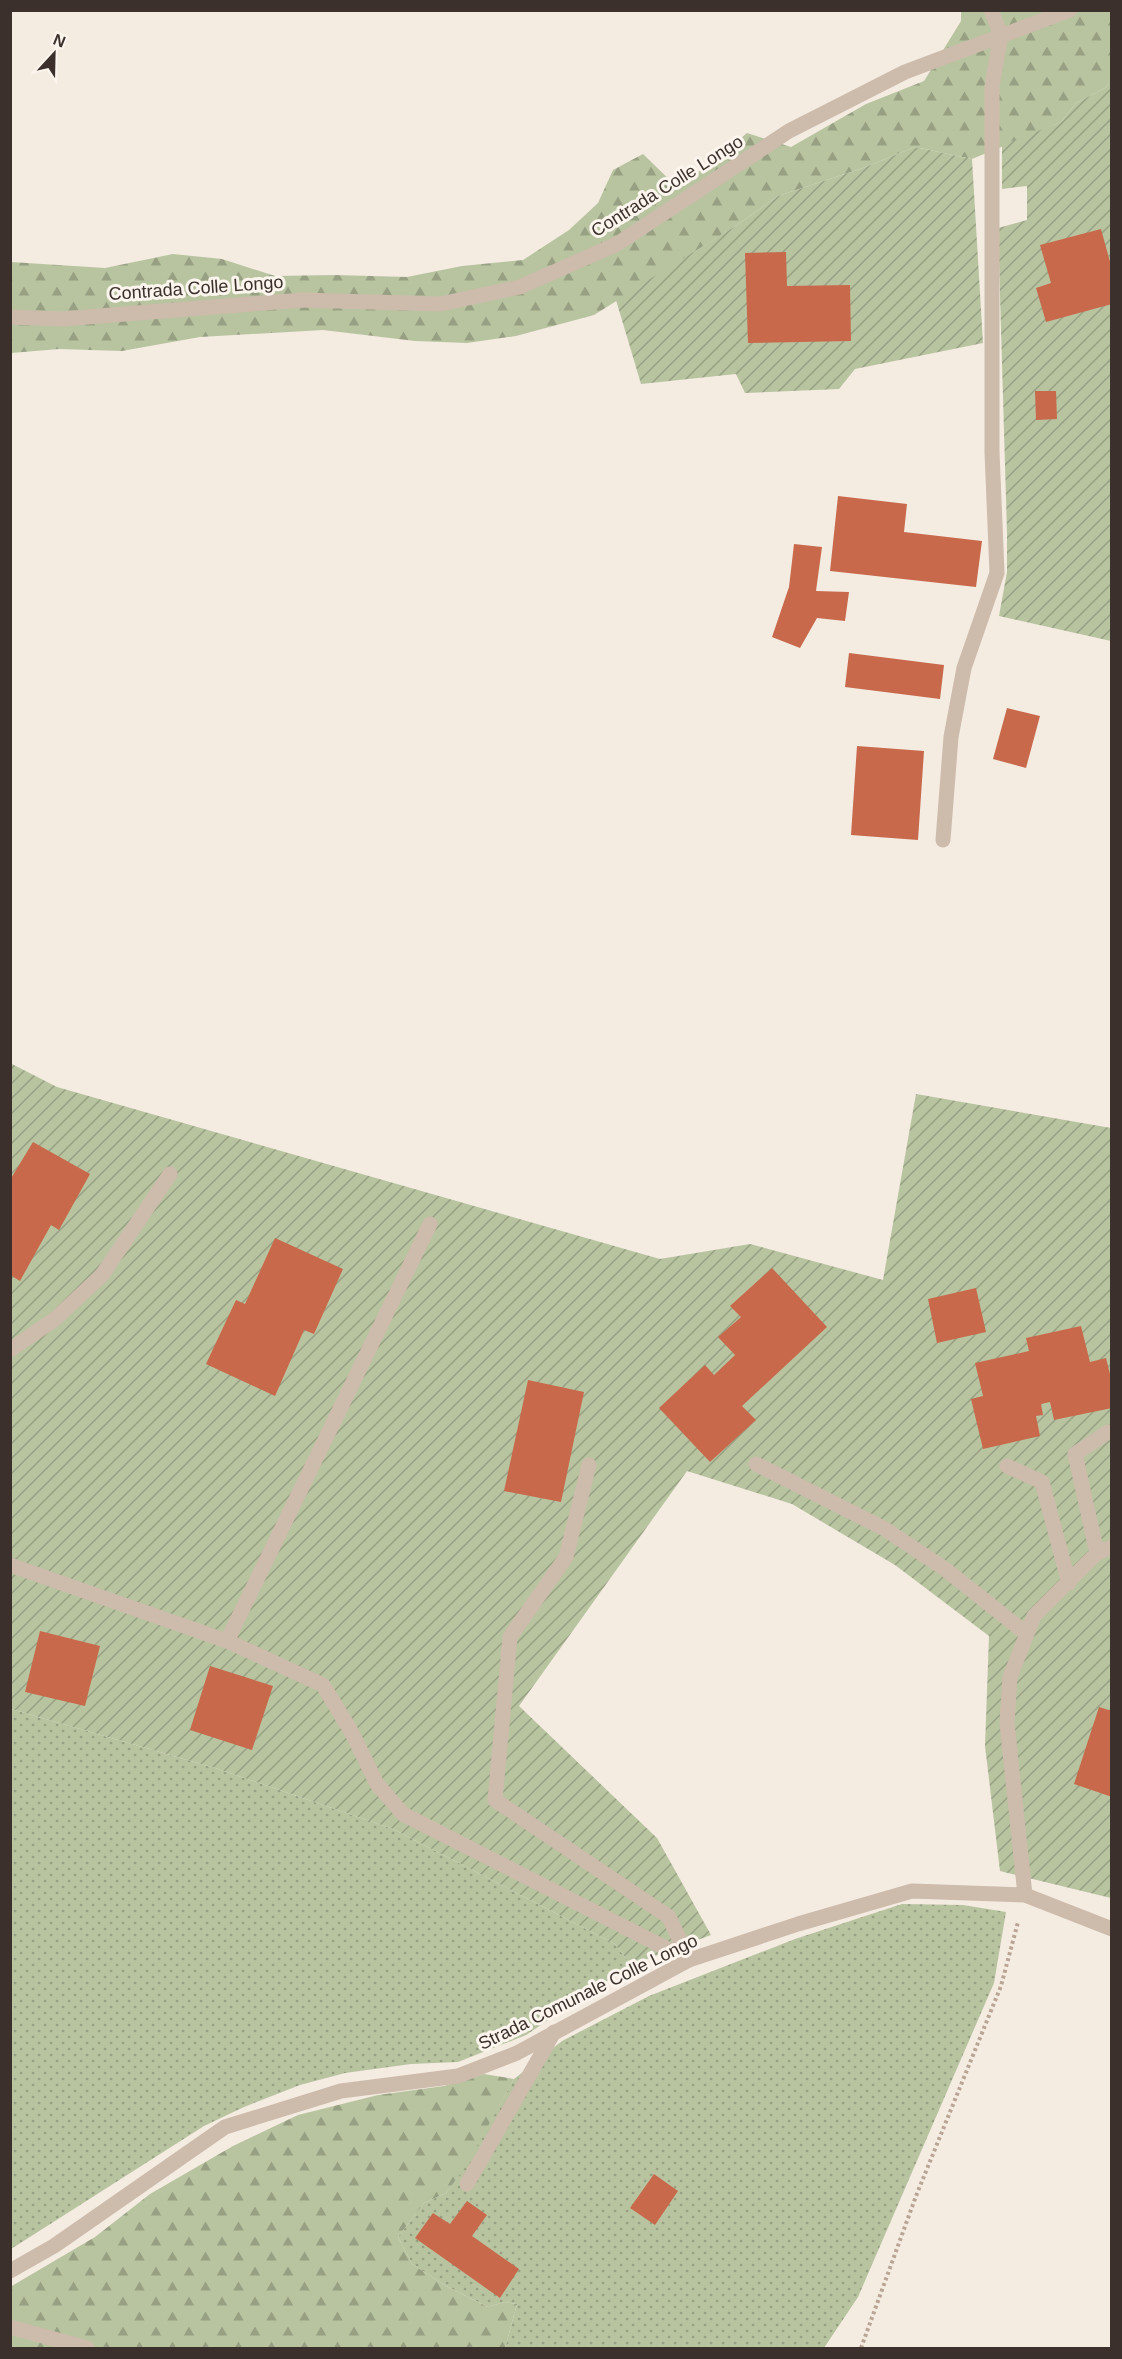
<svg xmlns="http://www.w3.org/2000/svg" width="1122" height="2359" font-family="Arial,sans-serif">
  <defs>
    <pattern id="grass-dots" width="8" height="8" patternUnits="userSpaceOnUse" patternTransform="scale(1.5)"><rect width="8" height="8" fill="#b8c4a0"/><path d="M2 2h.1M6 6h.1" fill="none" stroke="#97a083" stroke-width="1.8" stroke-linecap="round"/></pattern>
    <pattern id="forest-firs" width="22" height="20" patternUnits="userSpaceOnUse" patternTransform="scale(1.5)"><rect width="22" height="20" fill="#b8c4a0"/><path d="M5 1l3.5 6h-7zM16 11l3.5 6h-7z" fill="#97a083"/></pattern>
    <pattern id="garden-furrows" width="10" height="10" patternUnits="userSpaceOnUse" patternTransform="scale(1.5)"><rect width="10" height="10" fill="#b8c4a0"/><path d="M-1 1l2-2M0 10L10 0M9 11l2-2" fill="none" stroke="#97a083"/></pattern>
  </defs>
  <rect width="100%" height="100%" fill="#f4ebe1"/>
  <!-- grass -->
  <path fill="url(#grass-dots)" d="M11,1709L215,1768L393,1829L615,1944L631,1965L526,2035L458,2062L411,2064L345,2073L300,2085L244,2107L204,2126L11,2249Z
    M902,1904L963,1905L1006,1912L994,1983L858,2297L824,2348H505L517,2304L504,2302L488,2307L446,2286L412,2264L398,2237L424,2203L446,2193L465,2166L514,2079L562,2041L649,1996L795,1939Z"/>
  <!-- forest -->
  <path fill="url(#forest-firs)" d="M961,11H1111V81L1105,88L1076,103L1061,122L972,159L915,147L863,168L778,196L734,227L594,315L516,336L467,343L415,341L323,330L200,337L122,351L59,349L11,353V262L105,268L173,254L222,259L275,276L335,275L407,277L462,266L523,260L569,230L598,203L613,170L643,154L677,187L720,156L747,133L791,147L866,104L924,81L961,21Z
    M484,2074L514,2079L466,2166L446,2193L424,2203L398,2237L412,2264L446,2286L488,2307L504,2302L517,2304L505,2348H11L10,2287L95,2237L150,2194L233,2146L298,2115L378,2095L444,2086Z"/>
  <!-- garden -->
  <path fill="url(#garden-furrows)" d="M1111,81V641L999,616L1007,572V532L998,228L1027,220V186L1002,189V145L1061,122L1076,103L1105,88Z
    M915,147L972,159L983,343L855,369L839,389L745,393L736,374L641,384L616,300L734,227L778,196L863,168Z
    M10,1063L57,1087L660,1259L750,1244L883,1280L916,1094L1111,1128V1898L1000,1871L985,1746L989,1636L895,1565L792,1504L687,1471L519,1706L657,1838L711,1935L631,1965L615,1944L393,1829L215,1768L11,1709Z"/>
  <!-- building -->
  <path fill="#c8694b" d="M1101,229L1112,269V304L1046,322L1036,288L1051,283L1040,245Z
    M786,252L787,286L850,285L851,341L748,343L745,253Z
    M1035,391H1056L1057,419L1036,420Z
    M838,496L907,504L904,532L982,541L976,587L830,571Z
    M794,544L822,547L816,591L849,592L845,621L817,618L800,648L772,637L789,587Z
    M849,653L944,665L940,699L845,687Z
    M1007,708L1040,716L1026,768L993,759Z
    M857,746L924,751L918,840L851,835Z
    M33,1142L90,1174L59,1230L51,1225L20,1281L10,1275V1180Z
    M275,1238L343,1269L314,1334L304,1330L275,1396L206,1364L236,1300L245,1304Z
    M772,1268L827,1327L742,1406L756,1420L710,1462L659,1408L705,1365L714,1375L735,1355L718,1337L741,1317L730,1306Z
    M976,1288L986,1332L937,1343L928,1299Z
    M1081,1326L1090,1362L1106,1358L1112,1382V1408L1054,1420L1050,1402L1041,1404L1043,1415L1036,1416L1040,1436L983,1449L971,1399L983,1396L975,1363L1029,1351L1026,1338Z
    M528,1380L584,1392L561,1502L504,1491Z
    M40,1631L100,1646L85,1706L25,1692Z
    M210,1666L273,1686L252,1750L190,1730Z
    M1099,1707L1112,1711V1797L1074,1784Z
    M654,2174L678,2191L655,2225L630,2208Z
    M467,2201L487,2215L472,2236L519,2269L500,2298L415,2238L433,2213L450,2224Z"/>
  <g fill="none" stroke-linecap="round" stroke-linejoin="round">
    <!-- path -->
    <path stroke="#b9a596" stroke-width="4" stroke-dasharray="3 3" stroke-linecap="butt" d="M861,2348L916,2196L1001,1986L1018,1922"/>
    <!-- service -->
    <path stroke="#cdbbac" stroke-width="15" d="M943,840L951,737L964,668L997,573L992,452V86L1001,35L991,10
      M10,1350L55,1319L102,1275L170,1174
      M756,1464L885,1529L945,1569L1027,1634
      M1007,1466L1042,1482L1069,1583
      M1097,1553L1075,1454L1108,1432
      M10,1565L227,1641L323,1685L352,1733L377,1784L403,1814L689,1960L669,1917L495,1800L510,1637L566,1557L589,1465
      M227,1641L430,1224
      M1025,1895L1007,1723L1010,1677L1034,1616L1097,1553L1112,1547
      M467,2184L554,2032
      M10,2327L87,2348"/>
    <!-- minor -->
    <path stroke="#cdbbac" stroke-width="15" d="M10,317L62,319L302,300L440,304L520,287L617,244L789,131L905,72L1070,10
      M10,2271L54,2246L225,2127L341,2091L458,2076L517,2053L689,1960L798,1924L912,1891L1025,1895L1112,1929"/>
  </g>
  <g text-anchor="middle" dominant-baseline="central" stroke-width="6" stroke-linejoin="round" paint-order="stroke">
    <!-- street labels -->
    <g font-size="18" fill="#3b302b" stroke="#fbf5ee">
      <text transform="translate(667 186) rotate(-32)">Contrada Colle Longo</text>
      <text transform="translate(196 288) rotate(-4)">Contrada Colle Longo</text>
      <text transform="translate(588 1992) rotate(-26)">Strada Comunale Colle Longo</text>
    </g>
  </g>
  <!-- border -->
  <rect width="1122" height="2359" fill="none" stroke="#3b302b" stroke-width="24"/>
  <!-- north arrow -->
  <g transform="translate(54 54) rotate(22)" stroke="#fbf5ee" stroke-width="4.5" paint-order="stroke">
  <path d="M0-4.5L10 22L0 15L-10 22Z" fill="#3b302b"/>
  <text y="-9" font-size="16" font-weight="bold" text-anchor="middle" fill="#3b302b">N</text>
  </g>
</svg>
